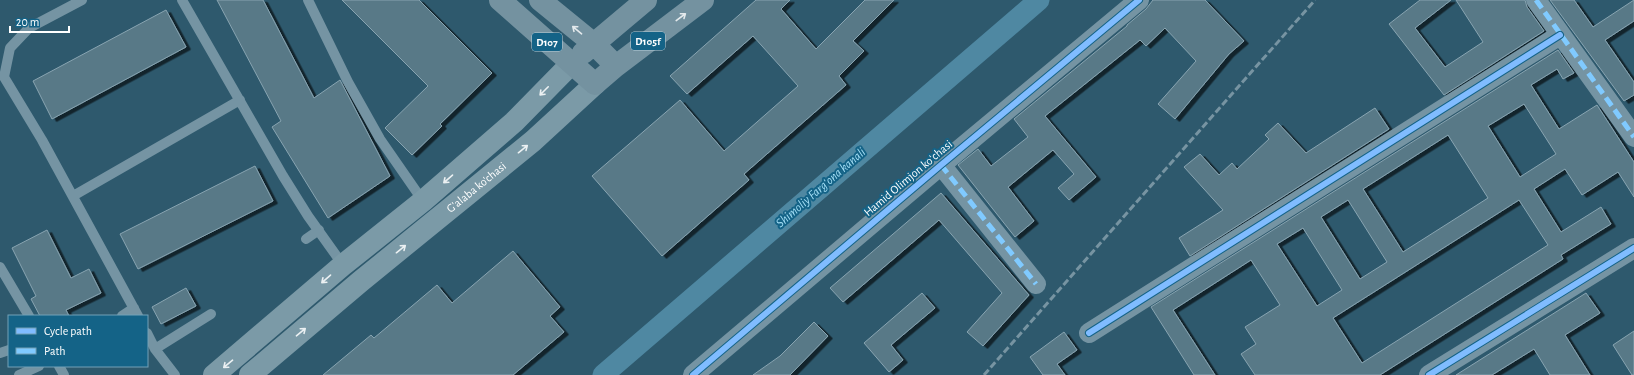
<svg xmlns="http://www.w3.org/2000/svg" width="1634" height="375" font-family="'Alegreya Sans',sans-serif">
  <defs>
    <filter id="shadow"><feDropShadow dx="4.5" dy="2.5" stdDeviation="0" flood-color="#0009"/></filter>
  </defs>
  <rect width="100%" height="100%" fill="#2e596d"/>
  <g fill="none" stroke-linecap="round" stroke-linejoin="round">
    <!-- canal -->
    <path stroke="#4f88a2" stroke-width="21" d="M603,375L1039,0"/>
  </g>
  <!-- building -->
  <path fill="#587987" stroke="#88a4b1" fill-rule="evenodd" filter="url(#shadow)" d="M217,0H263L314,98L340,80L390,176L328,218L272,127L281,121Z
    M342,0H419L492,73L440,124L442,126L412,155L385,128L428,86Z
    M756,0H790L781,9L816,49L865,0H894L853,41L864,51L839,76L846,85L744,174L749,180L662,256L592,176L680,100L724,151L798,86L753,36L687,94L670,76Z
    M1153,0H1205L1244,41L1229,54L1175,119L1158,104L1196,61L1165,28L1146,46L1140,40L1045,116L1096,177L1069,200L1058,188L1074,174L1053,150L1008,187L1034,221L1015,237L958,165L978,149L991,166L1028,137L1014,119L1127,26V25L1146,9Z
    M1420,0H1451L1415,28L1445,67L1483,42L1456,0H1525L1527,7L1544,31L1444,95L1389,24Z
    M1550,0H1574L1593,27L1634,0V21L1605,40L1634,82V95L1624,101Z
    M166,10L186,47L52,119L33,81Z
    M1558,50L1574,73L1563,79L1557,69L1531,85L1559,129L1597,105L1634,162V197L1618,172L1582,195L1565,169L1534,189L1561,232L1601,207L1611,224L1561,255L1563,259L1380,375H1255L1241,354L1256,344L1245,327L1280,305L1251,260L1173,310L1215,375H1194L1151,307ZM1524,104L1556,154L1520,177L1488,126ZM1448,135L1488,198L1403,252L1363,189ZM1348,200L1387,262L1360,279L1321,217ZM1519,200L1548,245L1362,363L1333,318ZM1303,228L1342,290L1317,306L1277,244Z
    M1375,108L1389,129L1190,256L1179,238L1223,210L1184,167L1200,154L1219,175L1232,163L1237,169L1269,139L1265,135L1278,123L1306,153Z
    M255,166L273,201L138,269L120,234Z
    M941,193L1029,295L983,346L967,332L1002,293L939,220L843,302L830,288Z
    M47,230L71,278L89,269L101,293L66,310L69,316H40L31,299L36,296L12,248Z
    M513,251L560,307L550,316L564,332L513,375H323L371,335L374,338L437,285L452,303Z
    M186,288L196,306L161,324L152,307Z
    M922,293L935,308L891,345L903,360L889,372L864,343Z
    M1586,293L1600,313L1565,335L1590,375H1550L1534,349L1492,375H1456Z
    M814,322L828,336L790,375H753L780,356Z
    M1634,331V375H1632L1613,345Z
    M1064,332L1077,350L1057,364L1065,375H1043L1030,357Z"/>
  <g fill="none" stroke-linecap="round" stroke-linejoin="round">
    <!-- service -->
    <path stroke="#7594a3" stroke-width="10" d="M82,0L29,28L10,48L4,77L42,140L138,316
      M182,0L283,176L308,216L343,265
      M308,0L348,82L380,139L423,201
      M73,196L240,100
      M306,239L319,230
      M0,267L29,316
      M122,316L134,308
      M147,333L155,349L175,375
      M155,349L211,314
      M0,353L9,350
      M59,366L64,375
      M19,375L39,366"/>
    <!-- minor -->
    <path stroke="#7594a3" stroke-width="20" d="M1536,0L1634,137
      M941,165L1036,284
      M1089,333L1560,35
      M693,375L941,165L1139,0
      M1429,375L1634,248"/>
    <!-- secondary -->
    <g stroke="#7b9aa7" stroke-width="22">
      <path d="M214,375L343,265L423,201L514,122L572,63"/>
      <path id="s1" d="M250,375L361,281L533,141L595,84"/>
    </g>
    <!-- primary -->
    <path stroke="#7492a0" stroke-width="22" d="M500,0L595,84L616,66L703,0
      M540,0L594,44L616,66
      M583,53L646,0"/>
    <!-- rail -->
    <path stroke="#7794a2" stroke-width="3" stroke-dasharray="7 3" stroke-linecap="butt" d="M984,375L1315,0"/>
    <!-- quiet -->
    <path stroke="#80caff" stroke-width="5" stroke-dasharray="10 5" stroke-linecap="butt" d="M1536,0L1634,137
      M941,165L1036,284"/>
    <defs>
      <path id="cycleway" d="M1089,333L1560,35
        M693,375L941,165L1139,0
        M1429,375L1634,248"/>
    </defs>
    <!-- cycleway casing -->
    <use href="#cycleway" stroke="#146387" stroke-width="8"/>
    <!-- cycleway -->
    <use href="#cycleway" stroke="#80bcff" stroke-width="6"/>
  </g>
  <!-- one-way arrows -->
  <defs><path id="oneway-shaft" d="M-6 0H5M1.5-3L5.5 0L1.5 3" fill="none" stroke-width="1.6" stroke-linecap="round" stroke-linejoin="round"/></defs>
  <g stroke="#e3e9ec">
    <use href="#oneway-shaft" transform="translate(681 17) rotate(-37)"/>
    <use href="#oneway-shaft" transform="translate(577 30) rotate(-140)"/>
  </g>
  <g stroke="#ebf0f2">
    <use href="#oneway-shaft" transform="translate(544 91) rotate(135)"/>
    <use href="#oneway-shaft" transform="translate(523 149) rotate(-39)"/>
    <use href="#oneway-shaft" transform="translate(448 179) rotate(139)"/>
    <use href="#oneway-shaft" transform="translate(401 249) rotate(-39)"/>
    <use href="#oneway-shaft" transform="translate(326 279) rotate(139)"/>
    <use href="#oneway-shaft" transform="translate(301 332) rotate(-40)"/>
    <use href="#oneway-shaft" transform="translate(228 364) rotate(140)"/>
  </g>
  <g text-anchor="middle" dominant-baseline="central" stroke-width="4" stroke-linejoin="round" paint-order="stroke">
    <!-- shield labels -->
    <g fill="#146387" stroke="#b8d0db" stroke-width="1">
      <rect x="631" y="32" width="34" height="18" rx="3"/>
      <rect x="532" y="33" width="30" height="18" rx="3"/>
    </g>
    <g font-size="11" font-weight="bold" fill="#fff">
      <text x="648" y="41">D105f</text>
      <text x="547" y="42">D107</text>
    </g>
    <!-- street labels -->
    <g font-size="12" fill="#fff" stroke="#146387">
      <text transform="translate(908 178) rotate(-40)">Hamid Olimjon koʻchasi</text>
      <text stroke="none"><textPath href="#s1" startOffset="294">G'alaba ko'chasi</textPath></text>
    </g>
    <!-- water labels -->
    <g font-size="13" font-style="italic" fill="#a4dff6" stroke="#146387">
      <text transform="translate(821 188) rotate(-41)">Shimoliy Fargʻona kanali</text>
    </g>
  </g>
  <!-- legend -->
  <rect x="8" y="315" width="140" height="52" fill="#146387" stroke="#72a1b7"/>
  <rect x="16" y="328" width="20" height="6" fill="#80bcff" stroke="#72a1b7"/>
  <text x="44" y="335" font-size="12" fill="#ffffff">Cycle path</text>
  <rect x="16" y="348" width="20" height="6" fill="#80caff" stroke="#72a1b7"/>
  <text x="44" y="355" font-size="12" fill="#ffffff">Path</text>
  <!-- scale -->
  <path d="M10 26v6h59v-6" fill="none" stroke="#ffffff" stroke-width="2"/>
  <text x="16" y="26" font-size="12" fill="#ffffff" stroke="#146387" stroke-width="3" paint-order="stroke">20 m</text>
</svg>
